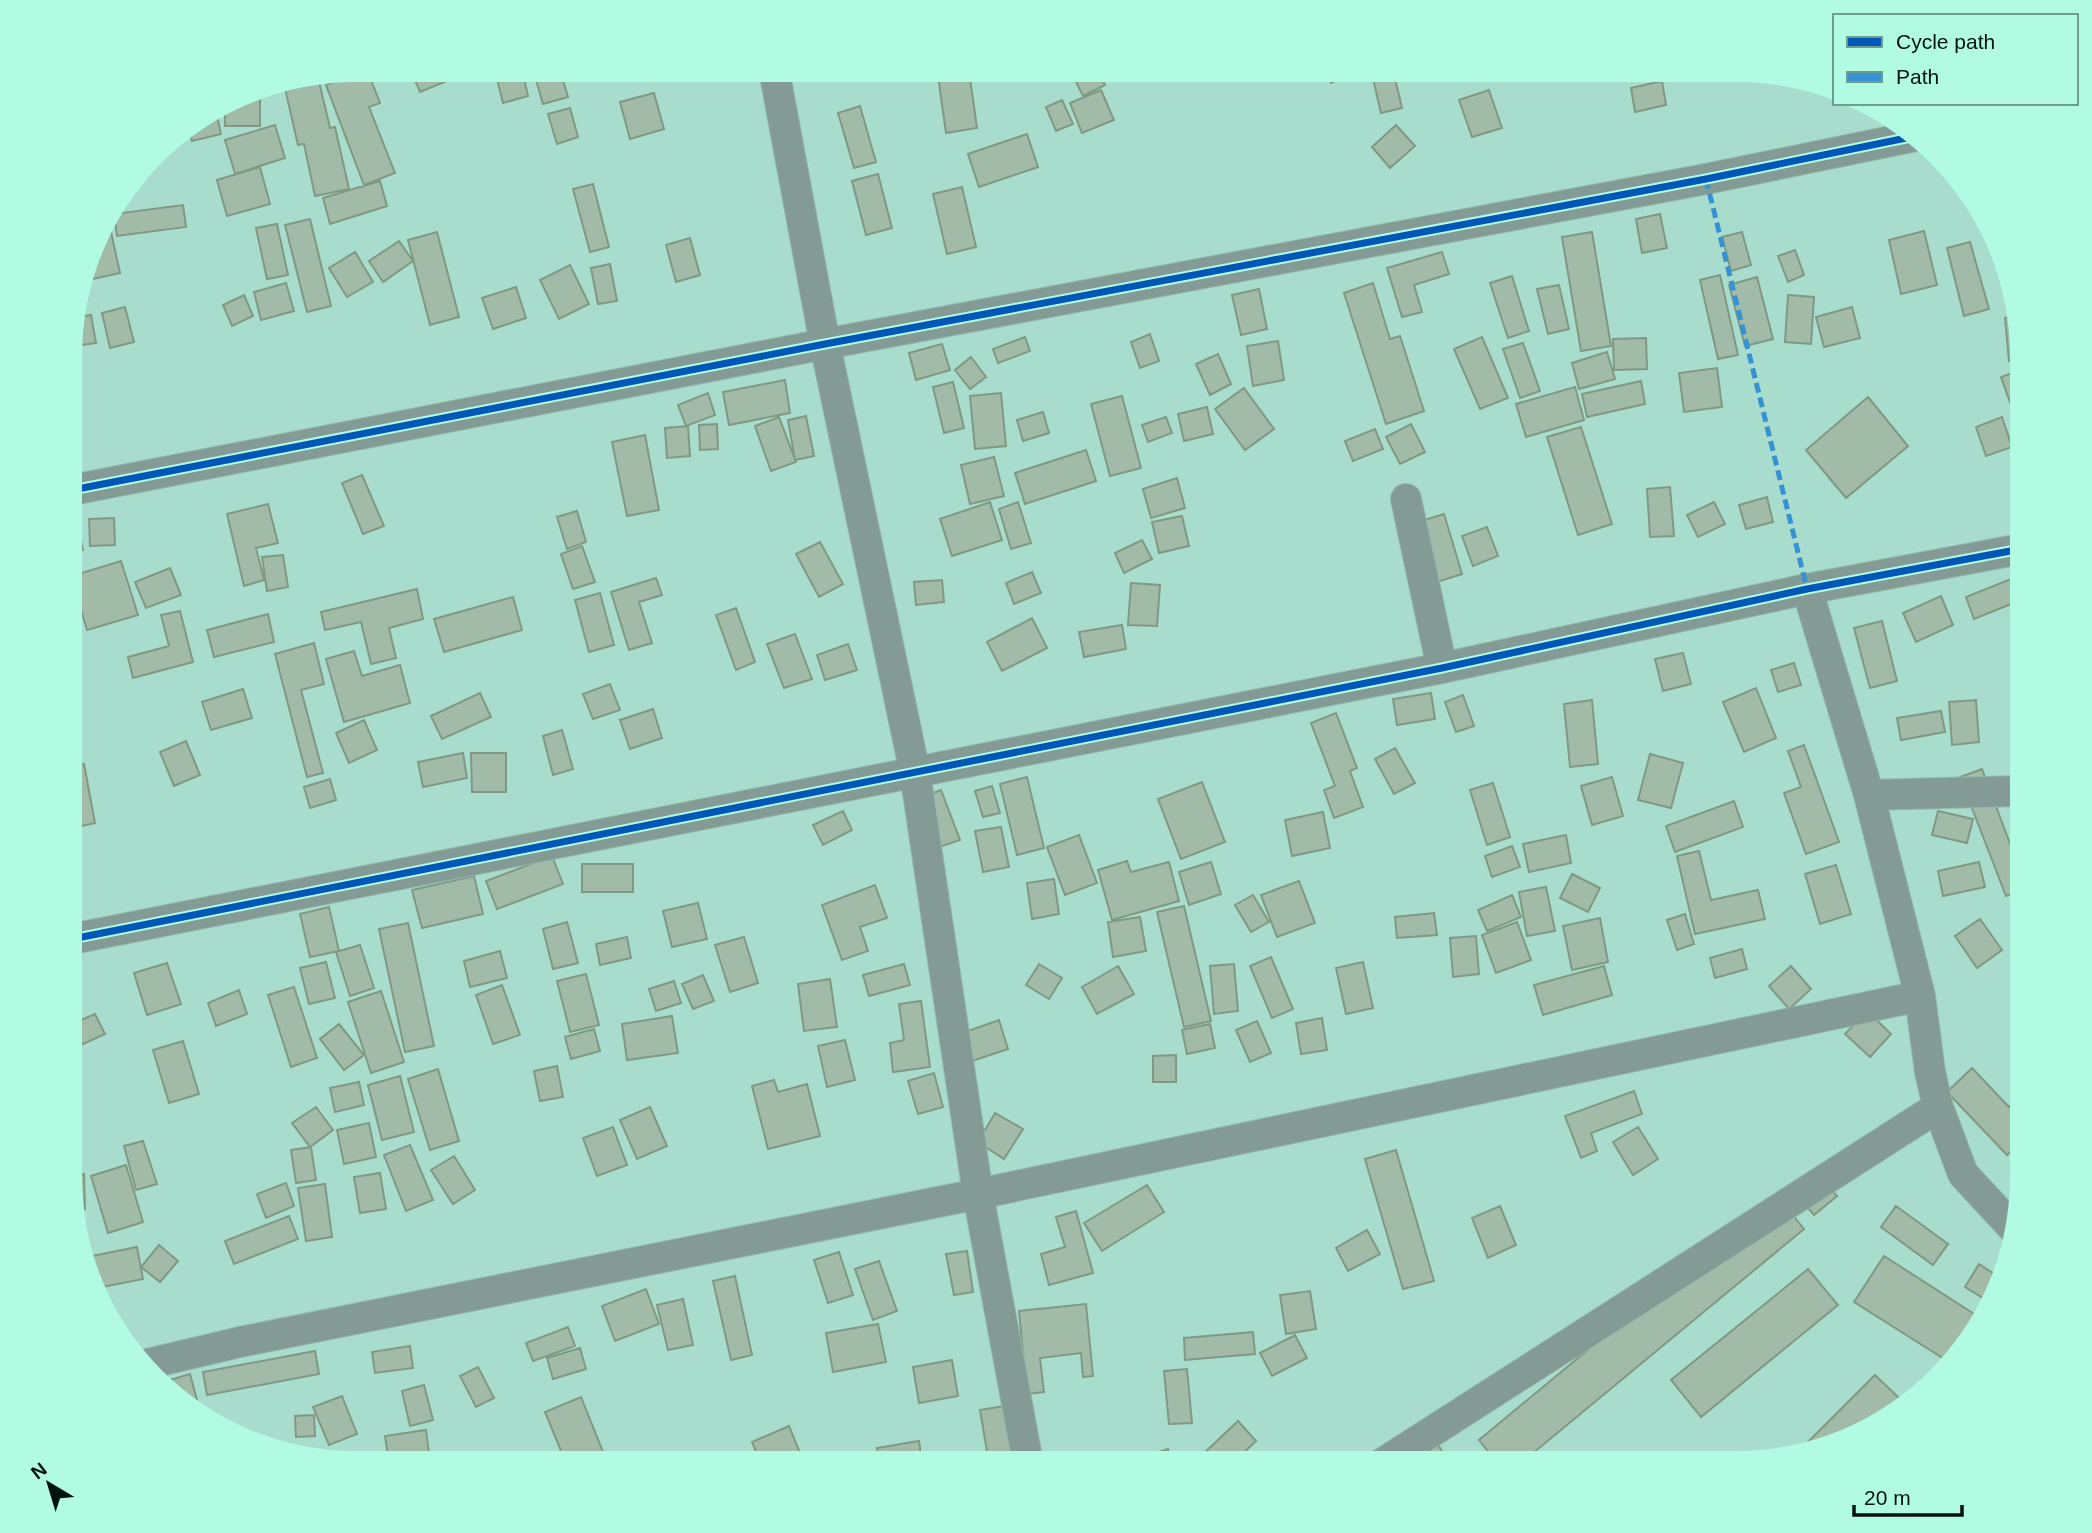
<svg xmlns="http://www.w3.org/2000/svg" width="2092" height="1533" font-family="Helvetica,sans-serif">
  <rect width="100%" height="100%" fill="#a8dccc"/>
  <!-- building -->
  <path fill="#a2bba8" stroke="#809982" stroke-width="2" d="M367,70L380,103L369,107L395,173L364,185L326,85Z
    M411,70H443L447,81L420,92Z
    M446,70H465L448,76Z
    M516,70H522L528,96L503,103L496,75Z
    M545,70H560L568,97L543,104L534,73Z
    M667,70H707L669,79Z
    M1083,70H1098L1105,85L1083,96L1073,76Z
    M1326,70H1354L1355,73L1331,83Z
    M1371,70H1393L1402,108L1381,113Z
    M969,71L977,128L946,133L938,76Z
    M1765,73L1786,77L1768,82Z
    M318,77L330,128L335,127L349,189L315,196L304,144L298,145L284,84Z
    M1662,81L1666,105L1635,112L1631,88Z
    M260,89V126H225V105L247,92Z
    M1101,90L1114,120L1082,133L1070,103Z
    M1489,90L1502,128L1472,137L1459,100Z
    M654,93L664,129L630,139L620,102Z
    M1062,100L1073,124L1056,131L1046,107Z
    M860,106L876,162L854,168L838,113Z
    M570,108L578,137L557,144L548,114Z
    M216,111L221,134L192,141L189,128Z
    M275,125L285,158L235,174L225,140Z
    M1396,125L1415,146L1390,168L1372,147Z
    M1027,134L1038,167L979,187L968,154Z
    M260,167L270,204L227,216L217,180Z
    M878,174L892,228L866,235L852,181Z
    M380,181L387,206L330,224L323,198Z
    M593,184L609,247L590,252L573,189Z
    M962,187L976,247L947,254L933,194Z
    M183,205L186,227L117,236L114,214Z
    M1660,214L1667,248L1642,253L1636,219Z
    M108,218L120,273L84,281L100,229Z
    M310,219L331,306L307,312L285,225Z
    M277,224L288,275L267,279L256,228Z
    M1924,231L1937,285L1901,294L1889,240Z
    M437,232L459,317L430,325L408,240Z
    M1592,232L1611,346L1581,351L1562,237Z
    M1742,232L1751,265L1731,271L1722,237Z
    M690,238L700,275L676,282L666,245Z
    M399,241L413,261L383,282L369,261Z
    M1970,242L1989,309L1964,316L1947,248Z
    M1795,250L1804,275L1788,282L1778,256Z
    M355,252L373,282L347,297L329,268Z
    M1442,252L1449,274L1414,285L1422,312L1402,317L1387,268Z
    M610,264L617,301L598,304L591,268Z
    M570,265L589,304L559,319L540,280Z
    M1720,275L1738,355L1718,359L1700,280Z
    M1512,276L1529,331L1508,338L1490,283Z
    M1757,277L1773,339L1745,346L1729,285Z
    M286,283L294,311L261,320L254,292Z
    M1373,283L1390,339L1400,336L1424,411L1386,424L1344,293Z
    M1559,285L1569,329L1548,334L1537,289Z
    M516,287L526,318L493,329L482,298Z
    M1259,289L1267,329L1241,335L1232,295Z
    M244,295L253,316L232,326L223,305Z
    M1788,295L1814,297L1811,344L1785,342Z
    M125,307L134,342L110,348L102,313Z
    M1852,307L1860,338L1824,347L1816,317Z
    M91,315L96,343L74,346L73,318Z
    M2016,316L2021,338V360L2009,361L2005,318Z
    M1150,334L1159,361L1140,368L1131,342Z
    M1025,337L1030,351L998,363L993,349Z
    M1482,337L1508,398L1480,409L1454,349Z
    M1646,338L1647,369L1614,370L1613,339Z
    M1278,341L1284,380L1253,386L1247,346Z
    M1523,343L1540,391L1520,398L1503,349Z
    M942,344L950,370L916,380L909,353Z
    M1607,352L1615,379L1579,389L1572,363Z
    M1218,354L1231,384L1210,395L1196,364Z
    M971,357L986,377L970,389L955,370Z
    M1717,368L1722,407L1684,412L1679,373Z
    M2021,370V414L2015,416L2001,377Z
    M785,380L790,413L729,425L723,392Z
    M1641,381L1645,404L1587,417L1582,394Z
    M953,382L964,428L944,433L933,387Z
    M1575,387L1584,420L1526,437L1516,404Z
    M1244,388L1274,429L1245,450L1215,409Z
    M708,393L715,415L686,426L678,405Z
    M1001,393L1006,446L975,449L970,396Z
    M1122,396L1141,468L1110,476L1091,404Z
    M1868,397L1908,446L1846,498L1806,450Z
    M1207,407L1213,434L1184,441L1178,414Z
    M1043,412L1049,433L1023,441L1017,420Z
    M806,416L814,456L795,460L788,420Z
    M779,417L796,462L771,471L755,426Z
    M1166,417L1172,433L1148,442L1142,425Z
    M2002,417L2012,447L1986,456L1976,427Z
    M717,424L718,449L700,450L699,425Z
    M1411,424L1425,452L1400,464L1386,437Z
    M688,426L690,456L667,458L665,428Z
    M1581,427L1612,524L1578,535L1547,437Z
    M1375,429L1383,449L1353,461L1345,441Z
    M645,435L659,510L627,516L612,442Z
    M1086,450L1096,481L1025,504L1015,473Z
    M994,457L1004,496L970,504L961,465Z
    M362,475L384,526L363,534L342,483Z
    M1177,478L1185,508L1151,518L1143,489Z
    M1670,487L1674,536L1650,537L1647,489Z
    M1767,497L1773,522L1746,529L1739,505Z
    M990,502L1002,540L952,556L940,519Z
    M1018,502L1031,543L1011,549L999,509Z
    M1714,502L1725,524L1698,537L1687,515Z
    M268,504L278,543L256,548L264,580L244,586L227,514Z
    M577,511L586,542L567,549L557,517Z
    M1444,514L1462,574L1418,588V522Z
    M1182,516L1189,546L1159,553L1152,522Z
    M114,518L115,545L90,546L89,519Z
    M77,523L83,550L72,552V524Z
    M1487,527L1498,556L1473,566L1462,536Z
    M1142,540L1152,559L1124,573L1115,553Z
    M820,542L843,584L819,597L796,554Z
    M582,546L595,582L573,589L561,554Z
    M283,555L288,587L267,591L262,557Z
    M121,561L138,615L87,630L79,603L72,606V576Z
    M170,568L181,595L146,608L135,582Z
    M1032,572L1041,593L1014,604L1006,583Z
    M2021,575V600L1974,619L1966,597Z
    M656,578L662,595L639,602L652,643L629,650L611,592Z
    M942,580L944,602L916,605L914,582Z
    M1131,583L1160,585L1157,626L1128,625Z
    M417,589L423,619L389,628L396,658L371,664L361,622L325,630L321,612Z
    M600,593L614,645L589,652L575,600Z
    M1941,596L1953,625L1916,642L1903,613Z
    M513,597L522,630L444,652L434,619Z
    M736,608L755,662L736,670L716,615Z
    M180,611L193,662L133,678L128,657L169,646L161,615Z
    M268,614L274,642L214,657L207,630Z
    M1032,618L1047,648L1002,671L987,642Z
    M1882,621L1897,681L1870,688L1854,628Z
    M2021,624V650L2015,626Z
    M1122,625L1126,649L1084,657L1079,632Z
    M795,634L812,679L784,688L767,644Z
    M314,643L324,684L301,690L323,773L307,777L275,654Z
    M848,644L857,670L825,680L817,655Z
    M354,651L362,676L400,665L410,703L344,722L326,659Z
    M1683,653L1691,684L1663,691L1655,659Z
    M1794,663L1801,685L1778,692L1771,670Z
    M610,684L620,710L593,719L583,694Z
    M1756,688L1776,738L1744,752L1723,702Z
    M243,689L252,718L211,730L202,702Z
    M480,693L491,717L442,739L431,716Z
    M1431,693L1435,719L1397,725L1393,699Z
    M1463,695L1474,726L1456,732L1445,702Z
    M1592,700L1598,764L1570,767L1564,704Z
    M1976,700L1979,742L1952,745L1949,702Z
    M653,709L662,738L630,749L620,720Z
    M1941,711L1945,732L1901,740L1897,718Z
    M1336,713L1357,768L1350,771L1363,807L1334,818L1324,790L1335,786L1311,723Z
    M364,720L377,750L349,763L336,733Z
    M562,730L573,769L553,775L543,736Z
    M186,741L200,775L174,786L160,752Z
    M1804,745L1839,842L1806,854L1784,793L1801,787L1788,751Z
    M1395,748L1415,783L1394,794L1375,759Z
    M463,753L467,778L423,787L418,762Z
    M471,753H506V792H472Z
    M1650,754L1683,763L1671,808L1638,800Z
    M84,764L95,823L72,828V766Z
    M1982,769L2021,873V891L2006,896L1960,777Z
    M1027,777L1044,848L1017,855L1000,784Z
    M1612,777L1623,816L1592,825L1581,786Z
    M330,779L336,800L310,808L304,787Z
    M1202,782L1225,842L1181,859L1158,799Z
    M1493,783L1510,837L1487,845L1470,790Z
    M992,786L1000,813L983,817L975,791Z
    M941,790L960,840L928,851L909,802Z
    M1734,801L1743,827L1675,852L1666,826Z
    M843,811L852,830L823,845L813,825Z
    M1938,811L1973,819L1967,843L1932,835Z
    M1323,812L1330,848L1292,856L1285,820Z
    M1001,827L1009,867L983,872L975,831Z
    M1079,835L1097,883L1065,895L1047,847Z
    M1566,835L1571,863L1529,872L1523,844Z
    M1512,846L1520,867L1492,877L1485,856Z
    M1699,851L1711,900L1758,890L1765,919L1695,934L1677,856Z
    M552,856L563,884L497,909L486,881Z
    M1127,861L1131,872L1169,862L1179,901L1112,920L1098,870Z
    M1211,862L1221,894L1189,905L1179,872Z
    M1979,862L1985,887L1943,896L1938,871Z
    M582,864H633V892H582Z
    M1836,865L1851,914L1820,924L1805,874Z
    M1572,874L1600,888L1588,912L1560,898Z
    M474,876L483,914L422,928L412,890Z
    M1054,879L1059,914L1032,919L1027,883Z
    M1299,881L1315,923L1277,937L1261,895Z
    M875,885L887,918L860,927L868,951L842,960L822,905Z
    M1546,887L1555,931L1527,936L1519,892Z
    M1253,895L1269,922L1251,932L1235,905Z
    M1512,895L1521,917L1487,931L1478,910Z
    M698,903L707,939L672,947L663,911Z
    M1184,906L1211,1021L1184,1027L1157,912Z
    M329,907L339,951L310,957L300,914Z
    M1434,913L1437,935L1397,938L1395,917Z
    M1685,914L1694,944L1677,950L1667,920Z
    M1140,917L1146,951L1113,957L1108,922Z
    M1600,918L1608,962L1572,970L1563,926Z
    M1980,919L2002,950L1977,968L1955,936Z
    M567,922L578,963L553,969L543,929Z
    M1517,922L1531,960L1496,973L1482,935Z
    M408,923L434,1046L405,1052L379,929Z
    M2021,924V963L2013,927Z
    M1476,936L1479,974L1453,977L1450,938Z
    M627,937L631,958L600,965L596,944Z
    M744,937L758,983L730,992L715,945Z
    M360,945L374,988L350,996L336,952Z
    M1742,949L1747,969L1715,978L1710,958Z
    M500,951L507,978L470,987L464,961Z
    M1271,957L1293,1009L1272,1018L1250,966Z
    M326,962L335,998L309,1004L300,968Z
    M1363,962L1373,1008L1346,1014L1336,968Z
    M167,963L181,1004L147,1015L134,973Z
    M904,964L910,985L869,996L863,975Z
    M1039,964L1062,978L1049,999L1026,985Z
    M1234,964L1238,1011L1214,1014L1210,966Z
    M1118,966L1134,994L1097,1014L1082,987Z
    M1604,966L1612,995L1543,1015L1534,985Z
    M1791,966L1811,989L1789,1009L1769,986Z
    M586,974L599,1025L570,1032L557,981Z
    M703,975L714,1001L693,1009L682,984Z
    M830,979L837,1027L804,1031L798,984Z
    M674,981L681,1003L656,1011L649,989Z
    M502,985L520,1035L493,1044L476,995Z
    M294,987L317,1058L291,1067L268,995Z
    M239,990L247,1014L216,1026L208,1003Z
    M381,991L404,1062L371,1073L348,1002Z
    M921,1001L930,1067L893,1072L890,1043L904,1040L899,1004Z
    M1867,1011L1891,1034L1870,1057L1845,1034Z
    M95,1014L105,1034L72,1049V1024Z
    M672,1016L678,1053L627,1060L622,1024Z
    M1322,1018L1327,1050L1301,1054L1296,1023Z
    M999,1020L1008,1049L969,1062L959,1034Z
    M1257,1021L1271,1053L1250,1062L1236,1030Z
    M339,1024L364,1055L344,1070L320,1039Z
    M1210,1024L1215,1048L1187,1054L1182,1030Z
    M594,1029L600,1051L571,1059L565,1037Z
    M845,1040L855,1080L827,1087L818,1046Z
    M183,1041L199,1094L169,1103L153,1050Z
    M1176,1055V1082H1153V1056Z
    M557,1066L563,1097L540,1101L534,1071Z
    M1972,1068L2009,1107L2021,1094V1142L2007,1155L1947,1092Z
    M438,1069L459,1141L430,1150L408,1079Z
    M934,1073L943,1107L918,1114L908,1081Z
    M400,1076L414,1132L382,1140L368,1085Z
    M774,1080L778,1092L807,1084L820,1136L768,1149L752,1086Z
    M359,1082L364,1105L335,1112L330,1088Z
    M1634,1091L1642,1114L1591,1133L1597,1151L1581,1158L1565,1116Z
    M316,1107L333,1130L310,1147L292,1123Z
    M650,1107L667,1146L637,1159L620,1120Z
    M995,1113L1023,1129L1004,1159L978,1142Z
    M369,1123L376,1157L344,1164L337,1130Z
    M613,1127L627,1165L597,1176L583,1138Z
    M1638,1127L1658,1159L1633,1175L1613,1142Z
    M143,1141L157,1184L136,1190L124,1146Z
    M410,1145L433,1200L406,1211L384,1155Z
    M311,1147L316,1180L296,1183L291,1150Z
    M1396,1150L1434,1281L1403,1289L1365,1159Z
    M454,1156L475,1190L453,1204L431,1170Z
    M126,1165L143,1222L108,1233L91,1176Z
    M380,1173L386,1209L360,1213L354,1177Z
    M84,1174L85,1209H72V1175Z
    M1826,1182L1837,1196L1814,1215L1802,1201Z
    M286,1183L294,1206L266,1218L257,1194Z
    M325,1184L332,1237L306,1241L298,1188Z
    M1147,1185L1164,1212L1102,1251L1084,1223Z
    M1776,1194L1804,1229L1521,1463H1497L1479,1440Z
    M1500,1206L1516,1245L1488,1258L1472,1218Z
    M1896,1206L1948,1244L1933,1265L1881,1227Z
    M1076,1211L1093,1273L1049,1285L1041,1254L1065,1247L1056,1217Z
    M289,1216L298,1239L234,1264L225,1241Z
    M1367,1230L1380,1254L1348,1271L1336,1248Z
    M159,1245L178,1261L160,1282L141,1267Z
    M137,1247L143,1279L97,1288L87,1257Z
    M967,1251L973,1292L954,1295L946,1254Z
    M839,1252L853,1295L828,1303L814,1260Z
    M1884,1256L1982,1319L1963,1351L1949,1362L1854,1302Z
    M879,1261L897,1311L873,1320L855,1269Z
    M1979,1264L2002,1279L1991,1303L1965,1287Z
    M1808,1269L1838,1305L1701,1417L1671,1380Z
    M735,1276L752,1355L731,1360L713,1281Z
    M646,1289L659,1324L615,1341L602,1306Z
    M1310,1291L1316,1329L1286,1334L1280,1295Z
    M683,1299L693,1345L668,1350L657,1305Z
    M1086,1304L1093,1376L1083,1377L1081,1353L1040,1358L1044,1392L1027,1394L1019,1311Z
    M878,1324L886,1362L833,1372L826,1333Z
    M568,1327L575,1346L533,1361L526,1343Z
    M1253,1332L1255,1354L1185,1360L1184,1338Z
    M1295,1335L1307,1358L1272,1376L1260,1353Z
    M410,1346L413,1368L375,1373L372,1352Z
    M580,1348L586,1369L553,1379L547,1358Z
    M315,1351L319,1374L207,1395L203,1372Z
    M952,1360L958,1396L919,1403L913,1367Z
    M478,1367L494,1398L476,1407L460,1376Z
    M1187,1369L1192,1423L1169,1424L1164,1371Z
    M190,1374L201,1415L182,1404L163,1382Z
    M1875,1375L1902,1401L1863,1433L1803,1447Z
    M424,1385L433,1420L410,1426L402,1391Z
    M342,1396L357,1434L329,1445L313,1407Z
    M581,1397L605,1457L590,1463H566L545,1412Z
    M1016,1404L1025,1463H989L980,1410Z
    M314,1415L315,1436L296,1437L295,1416Z
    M1238,1421L1256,1441L1233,1463H1210L1202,1455Z
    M789,1426L802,1458L791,1463H761L752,1442Z
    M426,1430L430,1462H389L385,1436Z
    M1430,1433L1446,1457L1438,1463H1413L1404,1450Z
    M919,1441L922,1463H880L877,1448Z
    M1168,1449L1171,1463H1134L1133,1460Z
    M511,1453L513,1462H473V1460Z"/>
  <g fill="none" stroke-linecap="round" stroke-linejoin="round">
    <defs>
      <path id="street" d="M774,70L825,344L915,773L978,1194L1028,1463
        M72,490L825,344L1706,179L1916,136
        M1406,499L1442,668
        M1807,589L1869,795L1920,996L1930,1072L1938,1107L1963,1174L2014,1229
        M1869,795L2021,791
        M72,939L1442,668L1807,589L2021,549
        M147,1364L240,1342L978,1194L1920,996
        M1383,1463L1938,1107"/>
    </defs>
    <!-- street casing -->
    <use href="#street" stroke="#91b8ac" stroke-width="32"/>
    <!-- street -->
    <use href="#street" stroke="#839b94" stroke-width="30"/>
    <!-- quiet -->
    <path stroke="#3692d2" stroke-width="5" stroke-dasharray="10 5" stroke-linecap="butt" d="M1706,179L1807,589"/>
    <defs>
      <path id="cycleway" d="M72,490L825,344L1706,179L1916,136
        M72,939L1442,668L1807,589L2021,549"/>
    </defs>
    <!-- cycleway casing -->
    <use href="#cycleway" stroke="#b1fbe3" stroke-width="11"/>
    <!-- cycleway -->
    <use href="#cycleway" stroke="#0057b8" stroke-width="7"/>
  </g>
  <!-- crop -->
  <path d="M0 0H2092V1533H0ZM356 82H1736A274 274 0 0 1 2010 356V1177A274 274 0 0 1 1736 1451H356A274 274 0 0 1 82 1177V356A274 274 0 0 1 356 82Z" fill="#b1fbe3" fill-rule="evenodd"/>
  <!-- legend -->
  <rect x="1833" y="14" width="245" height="91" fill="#b1fbe3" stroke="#6b9e8d" stroke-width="2"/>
  <rect x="1847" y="37" width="35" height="10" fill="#0057b8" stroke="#6b9e8d" stroke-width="2"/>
  <text x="1896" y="49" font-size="21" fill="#01130d">Cycle path</text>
  <rect x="1847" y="72" width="35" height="10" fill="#3692d2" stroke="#6b9e8d" stroke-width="2"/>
  <text x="1896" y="84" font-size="21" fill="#01130d">Path</text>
  <!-- north arrow -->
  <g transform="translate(49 1484) rotate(322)" stroke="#b1fbe3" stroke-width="5" paint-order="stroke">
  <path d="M0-5L12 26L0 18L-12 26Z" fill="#01130d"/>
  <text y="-10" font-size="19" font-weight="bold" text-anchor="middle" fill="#01130d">N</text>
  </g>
  <!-- scale -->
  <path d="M1854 1505v10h108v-10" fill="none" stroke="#01130d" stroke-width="3.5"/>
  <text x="1864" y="1505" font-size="21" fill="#01130d" stroke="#b1fbe3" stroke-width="5" paint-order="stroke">20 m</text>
</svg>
